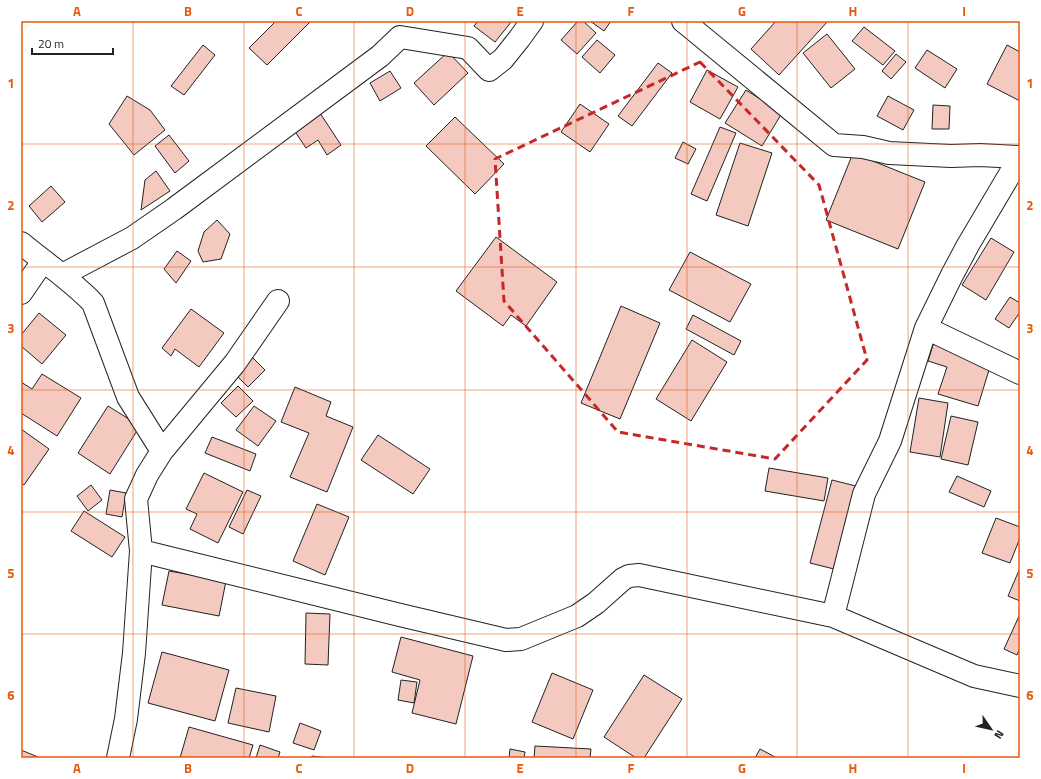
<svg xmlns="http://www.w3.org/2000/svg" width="1041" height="779" font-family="'Titillium Web',sans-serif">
  <rect width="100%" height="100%" fill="#fff"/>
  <!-- building -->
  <path fill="#f3c9c0" stroke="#222" d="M276,21H311L267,65L249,48Z
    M478,21H512L495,42L474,26Z
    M578,21H583L596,33L577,54L561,40Z
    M590,21H611L604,31Z
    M776,21H828L779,75L751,49Z
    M864,27L895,51L883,65L852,41Z
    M827,34L855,69L831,88L803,53Z
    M597,40L615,55L600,73L582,57Z
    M203,45L215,55L184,95L171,86Z
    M1007,45L1020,52V101L987,84Z
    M927,50L957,69L945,88L915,68Z
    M448,52L468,73L434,105L414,83Z
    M896,54L906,62L891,79L882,71Z
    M658,63L672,73L632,126L618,116Z
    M707,70L738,87L720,119L690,102Z
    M390,71L401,88L380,101L370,83Z
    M746,90L782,113L762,146L725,123Z
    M127,96L150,110L165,130L134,155L109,124Z
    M888,96L914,110L903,130L877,116Z
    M580,104L609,124L590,152L561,132Z
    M933,105L950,106L949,129H932Z
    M318,110L341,145L327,155L318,140L306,148L292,127Z
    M455,117L504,164L475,194L426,146Z
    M720,127L736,133L707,201L691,194Z
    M169,135L189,161L175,173L155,146Z
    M683,142L696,149L688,164L675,158Z
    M740,143L772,153L748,226L716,215Z
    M853,153L925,182L898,249L826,220Z
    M156,171L170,191L141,210L145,180Z
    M51,186L65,202L42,222L29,206Z
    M217,220L230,234L221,259L203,262L198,251L204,232Z
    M496,237L557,282L526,326L511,315L503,326L456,291Z
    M991,238L1014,252L986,300L962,285Z
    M177,251L191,261L176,283L164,269Z
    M690,252L751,284L730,322L669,290Z
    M1010,297L1020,303V312L1009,328L995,319Z
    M621,306L660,323L620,419L581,403Z
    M191,309L224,333L199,367L175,349L171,356L162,348Z
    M39,313L66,335L42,364L21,346V335Z
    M693,315L741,341L734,355L686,329Z
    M692,340L727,362L691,421L656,399Z
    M934,342L992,360L978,406L938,394L947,367L928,361Z
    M251,356L265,370L248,387L234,373Z
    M42,374L81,398L57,436L21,413V382L32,389Z
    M238,386L253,401L236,417L221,403Z
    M295,387L331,402L326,416L353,427L327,492L290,477L309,433L281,422Z
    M919,398L948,403L940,457L910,452Z
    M108,406L140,426L110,474L78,453Z
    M254,406L276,421L258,446L236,430Z
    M951,416L978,422L968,465L941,459Z
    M21,429L49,449L24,485L21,483Z
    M378,435L430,469L413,494L361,460Z
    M212,437L256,454L250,471L205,453Z
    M769,468L828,478L824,501L765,491Z
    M204,473L243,492L218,543L190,529L197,514L186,509Z
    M957,476L991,491L984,507L949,492Z
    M832,480L860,487L838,570L810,563Z
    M91,485L102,500L88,511L77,496Z
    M110,490L126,493L122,517L106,514Z
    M247,490L261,496L243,534L229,527Z
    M317,504L349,517L325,575L293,561Z
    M84,511L125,537L112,557L71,531Z
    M996,518L1020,527V538L1010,563L982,553Z
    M1020,568V601L1008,596Z
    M169,571L226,581L219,616L162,605Z
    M306,613L330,614L328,665L305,664Z
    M1020,614V648L1017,655L1004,649Z
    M401,637L473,656L456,724L412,713L420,680L392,672Z
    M162,652L229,670L215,721L148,703Z
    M552,673L593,690L573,739L532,722Z
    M644,675L682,699L644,758H636L604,737Z
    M401,680L417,682L414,703L398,700Z
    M236,688L276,696L269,732L228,723Z
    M300,723L321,731L314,750L293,743Z
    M189,727L253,745L249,758H180Z
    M260,745L280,752L278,758H256Z
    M535,746L591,749L590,758H534Z
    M510,749L525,752L524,758H509Z
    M760,749L777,758H755Z
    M21,750L38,757L37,758H21Z
    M312,756L328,758H311Z"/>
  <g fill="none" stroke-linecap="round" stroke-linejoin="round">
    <defs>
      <path id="minor" d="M683,21L834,145L863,147L889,153L951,156L980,155L1020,157
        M21,243C45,263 71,280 93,303L128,397L162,451
        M62,275L132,238L174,209L380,56L400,37L468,48L489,70L503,59L519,39L532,21
        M21,293L43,261
        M926,328L1020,373
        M141,551L400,615L506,640L521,639L577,616L596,603L623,579L629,576L639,575L833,616L974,676L1020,686
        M833,616L864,494L890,441L926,328L952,275L968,245L1020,157
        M118,758L126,719L134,653L141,551L136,499L147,475L162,451L235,363L278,301"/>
    </defs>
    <!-- minor casing -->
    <use href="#minor" stroke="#222" stroke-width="24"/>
    <!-- minor -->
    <use href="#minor" stroke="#fff" stroke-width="22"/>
  </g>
  <!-- marked area -->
  <path fill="none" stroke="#c62828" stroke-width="3" stroke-dasharray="8 5" stroke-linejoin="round" d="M700,62L819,185L867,360L775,459L618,432L504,301L495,159Z"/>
  <!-- grid -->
  <path fill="none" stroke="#e8590c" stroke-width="1" stroke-opacity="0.55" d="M133,21V758M244,21V758M354,21V758M465,21V758M576,21V758M687,21V758M797,21V758M908,21V758M21,144H1020M21,267H1020M21,390H1020M21,512H1020M21,634H1020"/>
  <!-- border -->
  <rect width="1041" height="779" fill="none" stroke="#ffffff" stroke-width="44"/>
  <!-- north arrow -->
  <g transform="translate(991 729) rotate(124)" stroke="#ffffff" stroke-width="3" paint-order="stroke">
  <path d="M0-3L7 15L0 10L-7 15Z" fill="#222222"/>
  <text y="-6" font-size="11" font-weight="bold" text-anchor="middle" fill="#222222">N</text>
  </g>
  <!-- scale -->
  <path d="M32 48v6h81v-6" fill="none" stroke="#222222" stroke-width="2"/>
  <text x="38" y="48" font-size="12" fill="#222222" stroke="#ffffff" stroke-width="3" paint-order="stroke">20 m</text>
  <rect x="22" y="22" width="997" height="735" fill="none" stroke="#e8590c" stroke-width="1.5"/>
  <g font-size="13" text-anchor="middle" font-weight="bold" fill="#e8590c">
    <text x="77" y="16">A</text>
    <text x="188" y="16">B</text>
    <text x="299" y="16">C</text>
    <text x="410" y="16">D</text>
    <text x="520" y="16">E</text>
    <text x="631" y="16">F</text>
    <text x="742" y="16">G</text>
    <text x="853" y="16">H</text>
    <text x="964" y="16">I</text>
    <text x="11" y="88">1</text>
    <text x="1030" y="88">1</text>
    <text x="11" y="210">2</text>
    <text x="1030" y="210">2</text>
    <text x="11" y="333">3</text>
    <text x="1030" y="333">3</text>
    <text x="11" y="455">4</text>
    <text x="1030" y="455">4</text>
    <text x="11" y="578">5</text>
    <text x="1030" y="578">5</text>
    <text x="11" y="700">6</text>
    <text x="1030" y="700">6</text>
    <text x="77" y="773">A</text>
    <text x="188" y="773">B</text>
    <text x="299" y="773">C</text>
    <text x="410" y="773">D</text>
    <text x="520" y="773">E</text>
    <text x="631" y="773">F</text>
    <text x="742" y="773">G</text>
    <text x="853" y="773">H</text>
    <text x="964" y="773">I</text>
  </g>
</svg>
